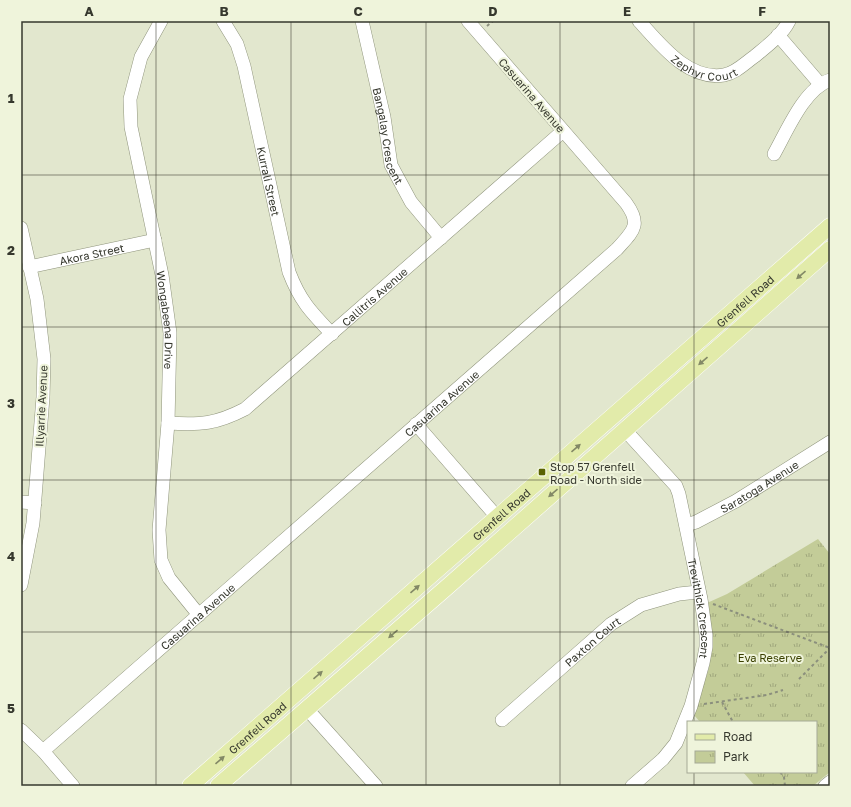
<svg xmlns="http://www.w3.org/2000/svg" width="851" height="807" font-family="'Golos Text',sans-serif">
  <defs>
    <pattern id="park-tufts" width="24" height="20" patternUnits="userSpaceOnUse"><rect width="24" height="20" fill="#c3cc98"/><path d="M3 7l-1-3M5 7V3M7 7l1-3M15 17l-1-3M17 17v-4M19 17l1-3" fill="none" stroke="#9fa77c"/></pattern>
  </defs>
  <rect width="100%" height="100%" fill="#e2e7ce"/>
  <!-- park -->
  <path fill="url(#park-tufts)" d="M818,539L830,554V772L813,786H755L743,772H816V722H700L694,715L709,668L712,635L707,603L727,594Z"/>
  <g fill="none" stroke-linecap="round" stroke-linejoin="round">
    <defs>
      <g id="minor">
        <path id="s1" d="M161,21L141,57L130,99L131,127L162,275L170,333L168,423L159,530L161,560L169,578L199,615"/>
        <path id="s2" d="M223,21L237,44L244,66L289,272C300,301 311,312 332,334"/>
        <path id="s3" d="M362,21L384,117L391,165L411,202L441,238"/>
        <path id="s4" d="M639,21C660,44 688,81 724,75C736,73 745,63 755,56C767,46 782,35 789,21"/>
        <path d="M778,35L820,84"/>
        <path d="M774,154C787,131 804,89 830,80"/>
        <path d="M21,228L37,299L44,359L43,397L33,523L21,585"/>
        <path id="s5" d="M29,267L155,240"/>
        <path id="s6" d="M168,423C201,425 216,424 245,409L563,131"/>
        <path d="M416,424L497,517"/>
        <path id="s7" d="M625,430L676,486L679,494L701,599L706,635V647L703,663L691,706L676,743L663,759L632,786"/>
        <path d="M21,502L35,503"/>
        <path id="s8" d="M686,525L696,522L736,501L830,442"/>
        <path d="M307,709L376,786"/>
        <path id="s9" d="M502,720L611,624L641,605L679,594L698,592"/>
        <path d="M21,730L43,751L73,786"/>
        <path id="s10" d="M43,751L617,249C633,231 642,225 626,203L468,21"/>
        <path d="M825,786L830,782"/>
      </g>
      <g id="major">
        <path id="s11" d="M190,786L830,226"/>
        <path d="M218,786L446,588L830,249"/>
      </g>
    </defs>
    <!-- minor casing -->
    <use href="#minor" stroke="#8f947c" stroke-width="14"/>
    <!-- major casing -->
    <use href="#major" stroke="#fff" stroke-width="17"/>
    <!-- path -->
    <path stroke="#8b8f7d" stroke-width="2" stroke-dasharray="3 3" stroke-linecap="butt" d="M487,26L493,21
      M713,604L830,648
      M799,679L830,648
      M722,702L733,722
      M704,704L767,695L783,690
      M780,772L784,777L785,786"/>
    <!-- minor -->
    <use href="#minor" stroke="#fff" stroke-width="13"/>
    <!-- major -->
    <use href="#major" stroke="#e2ebaa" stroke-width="16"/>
  </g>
  <!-- one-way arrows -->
  <defs><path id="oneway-solid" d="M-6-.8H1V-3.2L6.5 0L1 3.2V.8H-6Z"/></defs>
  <g fill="#838966">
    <use href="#oneway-solid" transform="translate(801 275) rotate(139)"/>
    <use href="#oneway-solid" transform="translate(703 361) rotate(139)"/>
    <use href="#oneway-solid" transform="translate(576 448) rotate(-41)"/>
    <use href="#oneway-solid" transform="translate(553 493) rotate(139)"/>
    <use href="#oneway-solid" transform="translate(415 589) rotate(-41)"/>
    <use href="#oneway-solid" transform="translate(393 634) rotate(139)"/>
    <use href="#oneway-solid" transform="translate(318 675) rotate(-41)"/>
    <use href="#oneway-solid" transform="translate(220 760) rotate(-41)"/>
  </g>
  <!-- grid -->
  <path fill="none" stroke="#36382e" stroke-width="1" stroke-opacity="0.55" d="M156,21V786M291,21V786M426,21V786M560,21V786M694,21V722M21,175H830M21,327H830M21,480H830M21,632H830M694,772V786"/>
  <!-- markers -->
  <rect fill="#5a6301" stroke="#eff4db" stroke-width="1.5" x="538" y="468" width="8" height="8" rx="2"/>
  <g text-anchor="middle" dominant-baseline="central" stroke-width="4" stroke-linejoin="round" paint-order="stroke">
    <!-- street labels -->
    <g font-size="11" fill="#36382e" stroke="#eff4db">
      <text stroke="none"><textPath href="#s4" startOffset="84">Zephyr Court</textPath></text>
      <text transform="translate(532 95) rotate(49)">Casuarina Avenue</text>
      <text stroke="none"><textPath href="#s3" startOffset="118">Bangalay Crescent</textPath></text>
      <text stroke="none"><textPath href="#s2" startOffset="168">Kurrali Street</textPath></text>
      <text stroke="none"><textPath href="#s5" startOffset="64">Akora Street</textPath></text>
      <text stroke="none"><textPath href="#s6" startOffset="251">Callitris Avenue</textPath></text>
      <text stroke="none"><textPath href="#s11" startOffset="737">Grenfell Road</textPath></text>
      <text stroke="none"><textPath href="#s1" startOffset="309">Wongabeena Drive</textPath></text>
      <text stroke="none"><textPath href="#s10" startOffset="529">Casuarina Avenue</textPath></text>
      <text transform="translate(41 406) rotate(-87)">Illyarrie Avenue</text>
      <text stroke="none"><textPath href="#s8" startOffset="83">Saratoga Avenue</textPath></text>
      <text stroke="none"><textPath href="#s11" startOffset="413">Grenfell Road</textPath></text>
      <text stroke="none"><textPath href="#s7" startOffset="201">Trevithick Crescent</textPath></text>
      <text stroke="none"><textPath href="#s10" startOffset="205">Casuarina Avenue</textPath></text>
      <text stroke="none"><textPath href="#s9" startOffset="120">Paxton Court</textPath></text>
      <text stroke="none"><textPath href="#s11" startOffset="89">Grenfell Road</textPath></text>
    </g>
    <!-- poi labels -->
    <g font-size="11" fill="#36382e" stroke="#eff4db" text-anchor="start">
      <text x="550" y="466">Stop 57 Grenfell<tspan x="550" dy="13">Road - North side</tspan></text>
    </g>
    <!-- park labels -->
    <g font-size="11" fill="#3a4000" stroke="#eff4db">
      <text x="770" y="657">Eva Reserve</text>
    </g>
  </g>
  <!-- border -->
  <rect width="851" height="807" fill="none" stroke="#eff4db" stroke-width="44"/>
  <!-- legend -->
  <rect x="687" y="721" width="130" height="52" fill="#eff4db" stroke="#a5a996"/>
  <rect x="695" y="734" width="20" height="6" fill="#e2ebaa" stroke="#a5a996"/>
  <text x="723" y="741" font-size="12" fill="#36382e">Road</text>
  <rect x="695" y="751" width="20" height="12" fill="url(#park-tufts)" stroke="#a5a996"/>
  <text x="723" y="761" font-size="12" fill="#36382e">Park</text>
  <rect x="22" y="22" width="807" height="763" fill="none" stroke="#36382e" stroke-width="1.5"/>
  <g font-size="13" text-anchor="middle" font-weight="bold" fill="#36382e">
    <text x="89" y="16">A</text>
    <text x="224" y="16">B</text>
    <text x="358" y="16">C</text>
    <text x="493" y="16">D</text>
    <text x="627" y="16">E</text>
    <text x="762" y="16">F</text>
    <text x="11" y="103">1</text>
    <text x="11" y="255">2</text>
    <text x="11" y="408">3</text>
    <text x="11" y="561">4</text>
    <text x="11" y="713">5</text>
  </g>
</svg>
